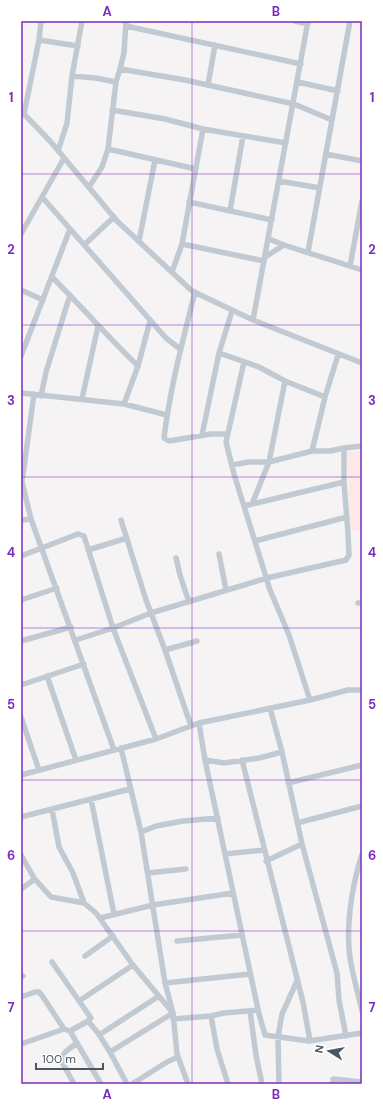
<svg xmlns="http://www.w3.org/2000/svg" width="383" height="1105" font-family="'DM Sans',sans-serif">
  <rect width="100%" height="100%" fill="#f5f3f3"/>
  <!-- medical -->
  <path fill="#fce8e6" d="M347,451H362V531H351Z"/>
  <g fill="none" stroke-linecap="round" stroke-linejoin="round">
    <!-- minor -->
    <path stroke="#c1cad2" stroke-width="5.5" d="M295,21L308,24
      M126,26L301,64
      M39,40L78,46
      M120,69L185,80L294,104L332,120
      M72,76L95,78L116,82
      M298,82L338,91
      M208,85L215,45
      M112,110L165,119L203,129L286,143
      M21,111L50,141L117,221L192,291L253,320L362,363
      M24,114L39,40L41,21
      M108,149L196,169
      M58,151L67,123L72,76L82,21
      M326,154L362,161
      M279,181L320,188
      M89,187L102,167L108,149L116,82L120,69L124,53L126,21
      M42,197L158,329L166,338L180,349
      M189,202L272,220
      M230,211L243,136
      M21,234L64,158
      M269,239L284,245
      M139,241L155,160
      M182,244L264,261
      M84,245L114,217
      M308,252L350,21
      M265,257L284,245L362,270
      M350,266L362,201
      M172,272L182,244L203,129
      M52,277C81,306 108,337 138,366
      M21,290L43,300
      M195,292C183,340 170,388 164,438L169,441L211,434H228
      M253,320L308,21
      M219,353L259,367L285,381L325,397
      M21,356L70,229
      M244,362L226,442L234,474L270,590L289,635L310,700
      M21,393L124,404L167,415
      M34,394L22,482L31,519L114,750
      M41,396L46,372L70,295
      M82,399L98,326
      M124,404L138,366L150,321
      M202,435L219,353L232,311
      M312,451L325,397L338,355
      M232,465L249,462H269L312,451H330L344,448L362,446
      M252,504L269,462L285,381
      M244,506L344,482
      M21,520L31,519
      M121,520L146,600L165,650L191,726
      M255,541L347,517
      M88,550L127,538
      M219,554L226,590
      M21,556L78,534L84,536L113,628L156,739
      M176,558L180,575L189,602
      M21,600L57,588
      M358,603H362
      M76,640L113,628L151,613L267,578L346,560L349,555L348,533L344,482V448
      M21,641L71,627
      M165,650L197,641
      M47,676L76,760
      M21,685L84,664
      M270,708L282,752L302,844L337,973L339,1000L346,1036
      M21,717L39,770
      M199,723L205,760L259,1014L265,1035L309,1041L362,1033
      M121,748L141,832L165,983L173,1013L177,1054L188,1084
      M205,760L224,763L259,758L282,752
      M242,760L303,1002L310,1041
      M21,775L156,739L199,723L310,700L348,690H362
      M288,783L362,765
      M91,799L114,914
      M52,809L59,847L73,873L84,903
      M21,817L130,789
      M297,823L362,806
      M141,832L156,826L183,821L218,818
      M225,854L264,850
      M362,854C351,889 344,933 352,969C355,983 359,997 362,1011
      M21,855L34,878L51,897L84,903L96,913L133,965L173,1013L110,1052
      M266,861L302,844
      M148,873L186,869
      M21,889L35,879
      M100,918L153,905L233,893
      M177,941L242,935
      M85,956L113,936
      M52,962L91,1018L88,1021
      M21,977L23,976
      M165,983L250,974
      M21,997L35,992H39L43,997L64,1029L70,1031L101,1084
      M79,1001L133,965
      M250,1011L256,1055L262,1084
      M211,1016L217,1049L228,1084
      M173,1019L211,1016L224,1013L258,1010
      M70,1031L88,1021L98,1033L110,1052L127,1084
      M99,1035L159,996
      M21,1044L64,1029
      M74,1084L62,1062C60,1053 71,1048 77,1043
      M132,1084L167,1062L178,1057
      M279,1084L278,1037L282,1014L297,981
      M333,1084V1079L362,1082"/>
  </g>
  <!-- grid -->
  <path fill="none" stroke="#7b2cbf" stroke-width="1" stroke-opacity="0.55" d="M192,21V1084M21,174H362M21,325H362M21,477H362M21,628H362M21,780H362M21,931H362"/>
  <!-- border -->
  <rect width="383" height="1105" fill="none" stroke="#ffffff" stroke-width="44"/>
  <!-- north arrow -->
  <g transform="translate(329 1051) rotate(281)" stroke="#ffffff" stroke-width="3" paint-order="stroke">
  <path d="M0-3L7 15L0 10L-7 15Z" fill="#4a5661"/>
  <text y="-6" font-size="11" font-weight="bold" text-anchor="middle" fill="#4a5661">N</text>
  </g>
  <!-- scale -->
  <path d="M36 1063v6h67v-6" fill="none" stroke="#4a5661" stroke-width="2"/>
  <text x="42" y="1063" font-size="12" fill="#4a5661" stroke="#ffffff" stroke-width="3" paint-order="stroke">100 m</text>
  <rect x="22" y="22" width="339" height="1061" fill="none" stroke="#7b2cbf" stroke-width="1.5"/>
  <g font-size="13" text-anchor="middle" font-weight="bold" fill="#7b2cbf">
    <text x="107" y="16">A</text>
    <text x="276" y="16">B</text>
    <text x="11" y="102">1</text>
    <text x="372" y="102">1</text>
    <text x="11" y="254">2</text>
    <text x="372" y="254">2</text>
    <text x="11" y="405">3</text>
    <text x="372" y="405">3</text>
    <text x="11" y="557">4</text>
    <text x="372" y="557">4</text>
    <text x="11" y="709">5</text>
    <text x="372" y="709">5</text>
    <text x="11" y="860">6</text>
    <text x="372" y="860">6</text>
    <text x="11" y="1012">7</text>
    <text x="372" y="1012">7</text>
    <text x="107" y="1099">A</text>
    <text x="276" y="1099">B</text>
  </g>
</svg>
